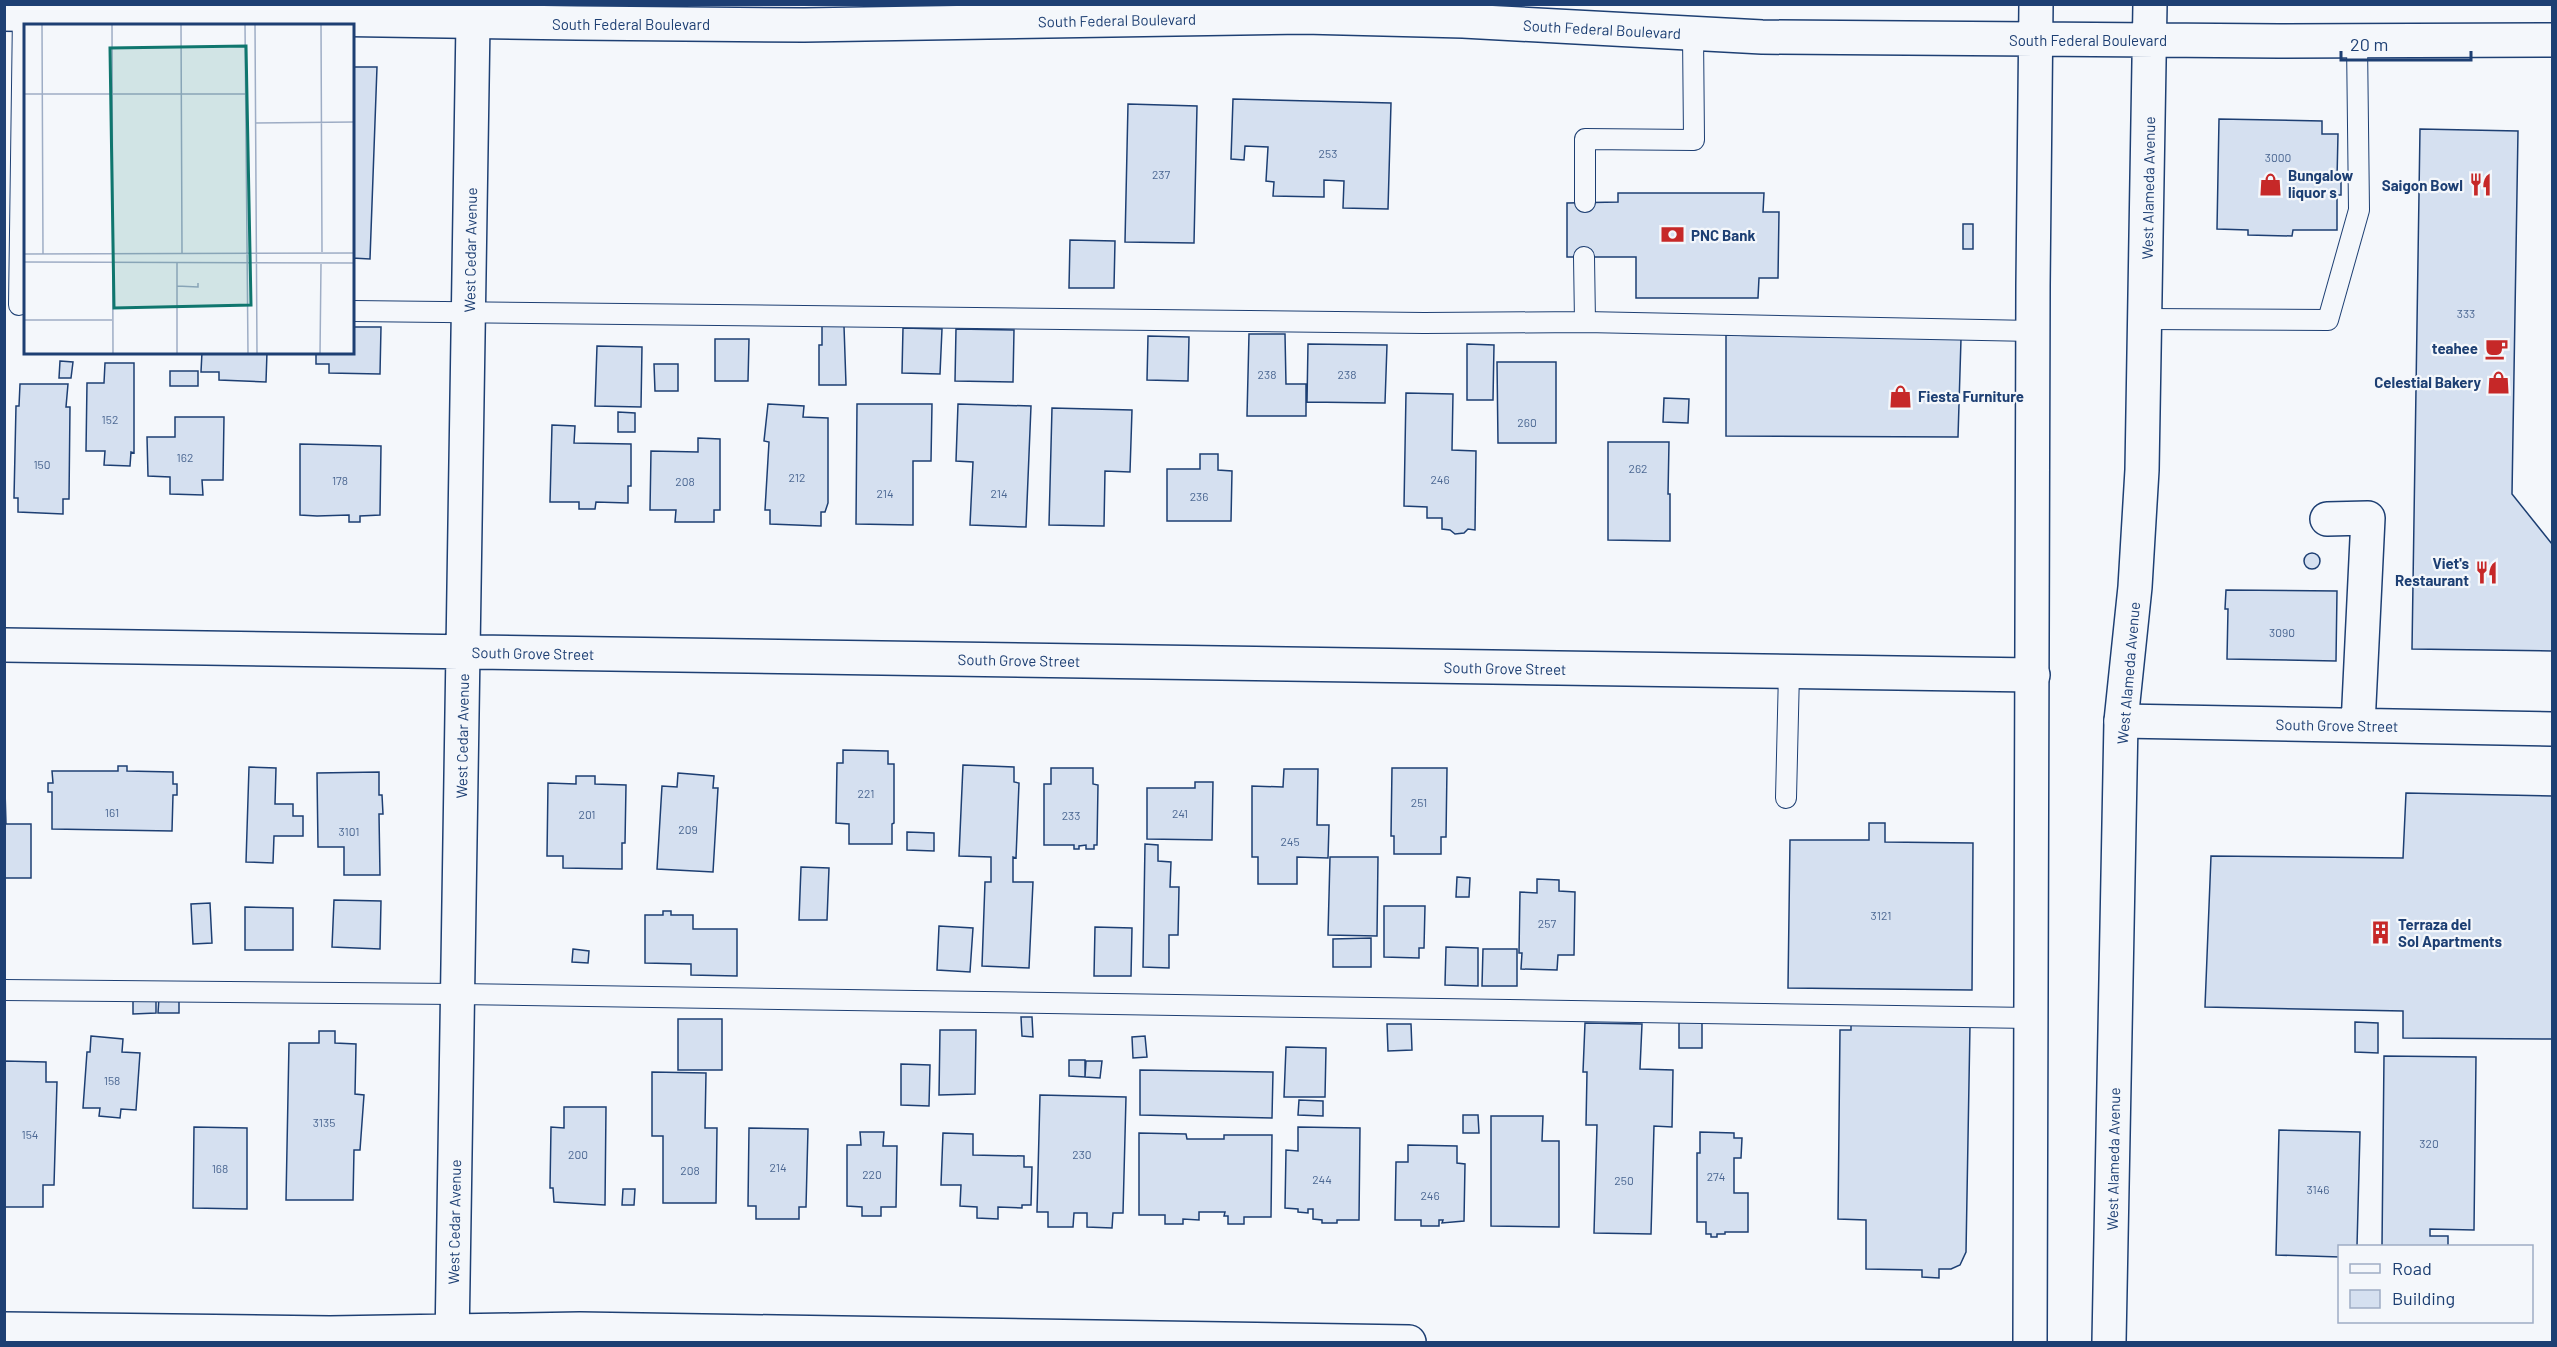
<svg xmlns="http://www.w3.org/2000/svg" width="2557" height="1347" font-family="Barlow,sans-serif">
  <rect width="100%" height="100%" fill="#f4f7fb"/>
  <!-- building -->
  <path fill="#d5e0f0" stroke="#1d3f73" stroke-width="1.5" d="M352,67H377L370,259L352,258Z
    M1233,99L1391,103L1388,209L1343,208L1344,181L1324,180V197L1273,196L1274,182L1266,181L1268,147L1245,146L1244,160L1231,159Z
    M1128,104L1197,106L1194,243L1125,242Z
    M2219,119L2322,121V134H2338L2337,179H2341V195H2337V230H2293L2292,236L2248,235V230L2217,229Z
    M2420,129L2518,131L2512,494L2552,544V651L2412,649Z
    M1618,193H1764L1763,212H1779L1778,278H1759L1758,298H1636V257H1567V203L1618,202Z
    M1963,224H1973V249H1963Z
    M1070,240L1115,241L1114,288H1069Z
    M822,326H844L846,385H819V345H822Z
    M352,327H381L380,374L329,373V364H316V352H352Z
    M903,328L942,329L940,374L902,373Z
    M956,329L1014,330L1013,382L955,381Z
    M1249,334H1285L1286,384H1306V416H1247Z
    M1726,335L1961,339L1958,437L1726,436Z
    M1148,336L1189,337L1188,381L1147,380Z
    M715,339H749L748,381H715Z
    M1308,344L1387,345L1385,403L1307,402Z
    M1467,344L1494,345L1493,400H1467Z
    M597,346L642,347L641,407L595,406Z
    M202,352H267L266,382L219,380V372H201Z
    M60,361L73,362L71,378H59Z
    M1497,362H1556V443H1498Z
    M105,363H134V453L131,452L130,466L104,465L105,451H86L87,383H104Z
    M654,364H678V391H655Z
    M170,371H198V386H170Z
    M20,384H68L66,407H70L69,499H63V514L18,512V498H14L16,406H19Z
    M1406,393L1453,394L1452,450L1476,451L1475,530L1468,529L1464,533L1455,534L1450,530L1442,529V518H1427V507L1404,506Z
    M1664,398L1689,399L1688,423L1663,422Z
    M768,404L804,406L803,417L828,418V503L825,512H821V526L770,524V510H765L769,442L764,441Z
    M857,404H932L931,461H913V525L856,524Z
    M958,404L1031,406L1026,527L970,525L973,462L956,461Z
    M1052,408L1132,410L1130,472L1105,471L1104,526L1049,525Z
    M618,412L635,413V432H618Z
    M175,417H224L223,480H202L203,495L170,494V477L148,476L147,437H175Z
    M552,425L575,426L574,443L631,444V486H628V503L596,502L595,509H579V502H550Z
    M698,438L720,439V510H714V522H675L676,510H650L651,451L698,452Z
    M1608,442H1669L1668,494H1670V541L1608,540Z
    M300,444L381,446L380,515L360,516V522H349V515L317,516L300,515Z
    M1200,454H1218V470L1232,471L1231,521H1167V469H1200Z
    M2304 561a8 8 0 1 1 16 0a8 8 0 1 1-16 0Z
    M2226,590L2337,591L2336,661L2227,659L2228,609H2225Z
    M843,750L888,751V764H894V823L892,824V844H849V824L836,823L837,763H843Z
    M4,756L6,824H31V878H4Z
    M963,765L1014,767V782L1019,783L1016,858L1013,857V882H1033L1029,968L982,966L985,882H991V857L959,856Z
    M118,766H127V771L173,772V784H177V795H173L172,831L52,829V792H48V783H53L52,771H118Z
    M249,767L276,768L275,804H293V816H303V836H274L273,863L246,862Z
    M1051,768H1093V784L1098,785L1097,845H1094V849H1086V845L1079,846V849H1074V845H1044V784H1051Z
    M1392,768H1447L1446,837H1441V854H1394V836H1391Z
    M1284,769H1318L1317,825H1329L1328,858L1297,857V884H1258V857H1252V786L1283,787Z
    M379,772V795H382L383,814H379L380,875H344V847H318L317,773Z
    M678,773L714,776L713,788H718L713,872L657,869L662,786L677,787Z
    M576,776H595V784L626,785L625,843H622V869L563,868V856H547L548,783L576,784Z
    M1195,782H1213L1212,840L1147,839V788H1195Z
    M2406,793L2552,796V1039L2403,1038V1011L2205,1007L2211,856L2403,858Z
    M1869,823H1885V842L1973,843L1972,990L1788,988L1790,840H1869Z
    M907,832L934,833V851L907,850Z
    M1145,844L1158,845V861L1171,862L1170,887H1179L1178,935H1169V968L1143,967Z
    M1330,857H1378L1377,936L1328,935Z
    M801,867L829,868L827,920H799Z
    M1457,877L1470,878L1469,897H1456Z
    M1537,879L1559,880V891L1575,892L1574,955H1558L1557,970L1521,969L1522,953H1519L1520,892L1537,893Z
    M334,900L381,901L380,949L332,947Z
    M210,903L212,943L193,944L191,904Z
    M1384,906H1425L1424,948H1419V958L1384,957Z
    M245,907L293,908V950H245Z
    M663,911H671V915H693V929H737V976L691,975V964L645,963V915H663Z
    M939,926L973,928L970,972L937,970Z
    M1095,927L1132,928L1131,976H1094Z
    M1371,938V967H1333V939Z
    M1446,947L1478,948V986L1445,985Z
    M573,949L589,951L588,963L572,962Z
    M1483,949H1517V986H1482Z
    M159,997L179,998V1013H158Z
    M133,998H156V1013L133,1014Z
    M1021,1017H1032L1033,1037L1022,1036Z
    M1679,1018L1702,1019V1048H1679Z
    M678,1019H722V1070H678Z
    M1851,1022L1970,1025L1966,1252L1960,1265L1951,1269H1939V1278L1922,1277V1270L1866,1269V1220L1838,1219L1840,1030H1851Z
    M2355,1022L2378,1023V1053L2355,1052Z
    M1585,1023L1642,1024L1640,1069L1673,1070L1672,1127L1654,1126L1651,1234L1594,1233L1597,1125H1586L1587,1072H1583Z
    M1387,1024H1411L1412,1050L1388,1051Z
    M940,1030H976L975,1094L939,1095Z
    M319,1031H335V1043L356,1044L355,1094L364,1095L360,1150H354L353,1200H286L289,1043H319Z
    M91,1036L123,1039L122,1052L140,1053L136,1110L121,1109L120,1118L99,1116L100,1108H83L87,1052H90Z
    M1145,1036L1147,1057L1133,1058L1132,1037Z
    M1286,1047L1326,1048L1325,1097H1284Z
    M2384,1056L2476,1057L2474,1230L2430,1229V1236H2448V1246H2382Z
    M1069,1060H1085V1077L1069,1076Z
    M4,1061L46,1062V1082H57L54,1185H43V1207H4Z
    M1086,1061H1102L1100,1078L1085,1077Z
    M901,1064L930,1065L929,1106L901,1105Z
    M1140,1070L1273,1072L1272,1118L1140,1115Z
    M652,1072L706,1073L705,1128H717L716,1203H663V1136H652Z
    M1040,1095L1126,1097L1123,1213H1113L1112,1228L1087,1227V1213H1074L1073,1227H1048V1212H1037Z
    M1299,1100L1323,1101V1116L1298,1115Z
    M564,1107H606L605,1205L554,1202L553,1188H550L551,1127L564,1128Z
    M1463,1115H1478L1479,1133H1463Z
    M1491,1116H1543L1542,1141H1559V1227L1491,1226Z
    M194,1127L247,1128V1209L193,1208Z
    M1298,1127L1360,1128L1359,1220H1337V1223H1322V1220L1313,1219V1209H1308V1213L1298,1212V1209L1285,1208L1286,1150L1298,1151Z
    M749,1128L808,1129L806,1207H799V1219H756V1206H748Z
    M2279,1130L2360,1132L2357,1246H2340V1257L2276,1255Z
    M860,1132H884L883,1146H897L896,1207H881V1216H862V1207L847,1206V1145H861Z
    M1700,1132L1734,1133V1138H1742L1741,1158H1734V1193H1748V1232H1725V1234H1717V1237H1711V1234H1706V1222H1697V1153H1700Z
    M943,1133L973,1134V1155L1024,1156V1167H1032L1031,1205H1022V1208L998,1207V1219L977,1218V1207L960,1206L961,1185H941Z
    M1139,1133L1186,1134L1187,1139H1224V1135H1272L1271,1217H1244V1224H1228V1216H1224L1225,1212H1199V1220L1183,1219V1224H1165V1215H1139Z
    M1408,1145L1457,1146V1163L1465,1164L1464,1221L1442,1223L1443,1220H1439V1226H1421V1220H1395L1396,1162H1408Z
    M623,1189H635L634,1205H622Z"/>
  <g fill="none" stroke-linecap="round" stroke-linejoin="round">
    <defs>
      <path id="lane" d="M1585,202V139L1694,140L1693,34
        M1584,257L1585,322
        M19,305L23,14
        M352,311L1424,323L1585,322L2033,331
        M2147,319L2328,320L2359,210L2357,42
        M1786,798L1789,672
        M4,990L457,994L2031,1018"/>
      <path id="street" d="M2327,519L2368,518L2358,725
        M4,645L2033,675
        M2121,721L2552,729
        M4,1329L330,1333L580,1329L1409,1342
        M452,1342L473,22"/>
      <path id="primary" d="M4,14L577,23L804,25L1304,17L1463,21L1762,37L2279,41L2552,40
        M2030,1342L2033,285L2036,4
        M2109,1342L2121,721L2135,587L2142,470L2150,4"/>
    </defs>
    <!-- lane casing -->
    <use href="#lane" stroke="#1d3f73" stroke-width="22"/>
    <!-- street casing -->
    <use href="#street" stroke="#1d3f73" stroke-width="36"/>
    <!-- primary casing -->
    <use href="#primary" stroke="#1d3f73" stroke-width="36"/>
    <!-- lane -->
    <use href="#lane" stroke="#f4f7fb" stroke-width="20"/>
    <!-- street -->
    <use href="#street" stroke="#f4f7fb" stroke-width="33"/>
    <!-- primary -->
    <use href="#primary" stroke="#f4f7fb" stroke-width="33"/>
  </g>
  <!-- icons -->
  <defs>
    <symbol id="shop-bare" viewBox="-9 -9 18 18"><path d="M-5-2.5h2.3a2.7 3.5 0 0 1 5.4 0H5L5.5 6h-11ZM-1.5-2.5h3a1.5 2.3 0 0 0-3 0Z" fill="#c62828" stroke="#f4f7fb" stroke-width="2.5" paint-order="stroke"/></symbol>
    <symbol id="restaurant-bare" viewBox="-9 -9 18 18"><path d="M-5-6h1v4h1v-4h1v4h1v-4h1v5L-1.5 .5V6h-2V.5L-5-1ZM5-6V6H3V1.5H1.5Q1.5-4 5-6Z" fill="#c62828" stroke="#f4f7fb" stroke-width="2.5" paint-order="stroke"/></symbol>
    <symbol id="bank-bare" viewBox="-9 -9 18 18"><path d="M-6-4H6V4H-6ZM0-2.3a2.3 2.3 0 1 0 0 4.6a2.3 2.3 0 1 0 0-4.6Z" fill="#c62828" stroke="#f4f7fb" stroke-width="2.5" paint-order="stroke"/></symbol>
    <symbol id="cafe-bare" viewBox="-9 -9 18 18"><path d="M-5.5-4.5H6V0H3Q3 3.5 0 3.5H-2.5Q-5.5 3.5-5.5 0ZM3-3.2v2h1.7v-2ZM-6 4.5H4V6H-6Z" fill="#c62828" stroke="#f4f7fb" stroke-width="2.5" paint-order="stroke"/></symbol>
    <symbol id="building-bare" viewBox="-9 -9 18 18"><path d="M-4-6H4V6H1V3H-1V6H-4ZM-2.5-4.3h1.7v1.8h-1.7ZM.8-4.3h1.7v1.8H.8ZM-2.5-1h1.7V.8h-1.7ZM.8-1h1.7V.8H.8Z" fill="#c62828" stroke="#f4f7fb" stroke-width="2.5" paint-order="stroke"/></symbol>
  </defs>
  <g fill-rule="evenodd">
    <use href="#shop-bare" x="2254" y="168" width="33" height="33"/>
    <use href="#restaurant-bare" x="2464" y="168" width="33" height="33"/>
    <use href="#bank-bare" x="1656" y="218" width="33" height="33"/>
    <use href="#cafe-bare" x="2480" y="332" width="33" height="33"/>
    <use href="#shop-bare" x="2482" y="366" width="33" height="33"/>
    <use href="#shop-bare" x="1884" y="380" width="33" height="33"/>
    <use href="#restaurant-bare" x="2470" y="556" width="33" height="33"/>
    <use href="#building-bare" x="2364" y="916" width="33" height="33"/>
  </g>
  <g text-anchor="middle" dominant-baseline="central" stroke-width="4.5" stroke-linejoin="round" paint-order="stroke">
    <!-- number labels -->
    <g font-size="12" fill="#4b6792">
      <text x="1328" y="153">253</text>
      <text x="2278" y="157">3000</text>
      <text x="1161" y="174">237</text>
      <text x="2466" y="313">333</text>
      <text x="1267" y="374">238</text>
      <text x="1347" y="374">238</text>
      <text x="110" y="419">152</text>
      <text x="1527" y="422">260</text>
      <text x="185" y="457">162</text>
      <text x="42" y="464">150</text>
      <text x="1638" y="468">262</text>
      <text x="797" y="477">212</text>
      <text x="1440" y="479">246</text>
      <text x="340" y="480">178</text>
      <text x="685" y="481">208</text>
      <text x="885" y="493">214</text>
      <text x="999" y="493">214</text>
      <text x="1199" y="496">236</text>
      <text x="2282" y="632">3090</text>
      <text x="866" y="793">221</text>
      <text x="1419" y="802">251</text>
      <text x="112" y="812">161</text>
      <text x="1180" y="813">241</text>
      <text x="587" y="814">201</text>
      <text x="1071" y="815">233</text>
      <text x="688" y="829">209</text>
      <text x="349" y="831">3101</text>
      <text x="1290" y="841">245</text>
      <text x="1881" y="915">3121</text>
      <text x="1547" y="923">257</text>
      <text x="112" y="1080">158</text>
      <text x="324" y="1122">3135</text>
      <text x="30" y="1134">154</text>
      <text x="2429" y="1143">320</text>
      <text x="578" y="1154">200</text>
      <text x="1082" y="1154">230</text>
      <text x="778" y="1167">214</text>
      <text x="220" y="1168">168</text>
      <text x="690" y="1170">208</text>
      <text x="872" y="1174">220</text>
      <text x="1716" y="1176">274</text>
      <text x="1322" y="1179">244</text>
      <text x="1624" y="1180">250</text>
      <text x="2318" y="1189">3146</text>
      <text x="1430" y="1195">246</text>
    </g>
    <!-- street labels -->
    <g font-size="15" fill="#1d3f73" stroke="#f4f7fb">
      <text transform="translate(1117 20) rotate(-1)">South Federal Boulevard</text>
      <text x="631" y="24">South Federal Boulevard</text>
      <text transform="translate(1602 29) rotate(3)">South Federal Boulevard</text>
      <text x="2088" y="40">South Federal Boulevard</text>
      <text transform="translate(2148 188) rotate(-89)">West Alameda Avenue</text>
      <text transform="translate(470 250) rotate(-89)">West Cedar Avenue</text>
      <text transform="translate(533 653) rotate(1)">South Grove Street</text>
      <text transform="translate(1019 660) rotate(1)">South Grove Street</text>
      <text transform="translate(1505 668) rotate(1)">South Grove Street</text>
      <text transform="translate(2128 673) rotate(-85)">West Alameda Avenue</text>
      <text transform="translate(2337 725) rotate(1)">South Grove Street</text>
      <text transform="translate(462 736) rotate(-89)">West Cedar Avenue</text>
      <text transform="translate(2113 1159) rotate(-89)">West Alameda Avenue</text>
      <text transform="translate(454 1222) rotate(-89)">West Cedar Avenue</text>
    </g>
    <!-- poi labels -->
    <g font-size="15" font-weight="bold" fill="#1d3f73" stroke="#f4f7fb" text-anchor="start">
      <text x="2288" y="175">Bungalow<tspan x="2288" dy="17">liquor s</tspan></text>
      <text x="2463" y="185" text-anchor="end">Saigon Bowl</text>
      <text x="1691" y="235">PNC Bank</text>
      <text x="2478" y="348" text-anchor="end">teahee</text>
      <text x="2481" y="382" text-anchor="end">Celestial Bakery</text>
      <text x="1918" y="396">Fiesta Furniture</text>
      <text x="2469" y="563" text-anchor="end">Viet's<tspan x="2469" dy="17">Restaurant</tspan></text>
      <text x="2398" y="924">Terraza del<tspan x="2398" dy="17">Sol Apartments</tspan></text>
    </g>
  </g>
  <!-- overview -->
  <g transform="translate(24 24)">
    <rect width="330" height="330" fill="#f4f7fb"/>
    <path fill="none" stroke="#9eadc5" stroke-width="1.5" d="M18,0L19,230M88,0L89,330M157,0L158,229M221,0L224,330M231,0L233,330M297,0L298,228M0,70H221M231,99L330,98M0,230L330,229M0,238L330,239M153,262L174,263V259M0,296H88M153,330V238M296,330L297,240"/>
    <path fill="#0f766e" fill-opacity="0.15" stroke="#0f766e" stroke-width="3" d="M222,22L227,281L90,284L86,24Z"/>
    <rect width="330" height="330" fill="none" stroke="#1d3f73" stroke-width="3"/>
  </g>
  <!-- border -->
  <rect width="2557" height="1347" fill="none" stroke="#1d3f73" stroke-width="12"/>
  <!-- legend -->
  <rect x="2338" y="1245" width="195" height="78" fill="#f4f7fb" stroke="#9eadc5" stroke-width="1.5"/>
  <rect x="2350" y="1264" width="30" height="9" fill="#f4f7fb" stroke="#9eadc5" stroke-width="1.5"/>
  <text x="2392" y="1275" font-size="18" fill="#1d3f73">Road</text>
  <rect x="2350" y="1290" width="30" height="18" fill="#d5e0f0" stroke="#9eadc5" stroke-width="1.5"/>
  <text x="2392" y="1305" font-size="18" fill="#1d3f73">Building</text>
  <!-- scale -->
  <path d="M2341 51v9h130v-9" fill="none" stroke="#1d3f73" stroke-width="3"/>
  <text x="2350" y="51" font-size="18" fill="#1d3f73" stroke="#f4f7fb" stroke-width="4.5" paint-order="stroke">20 m</text>
</svg>
